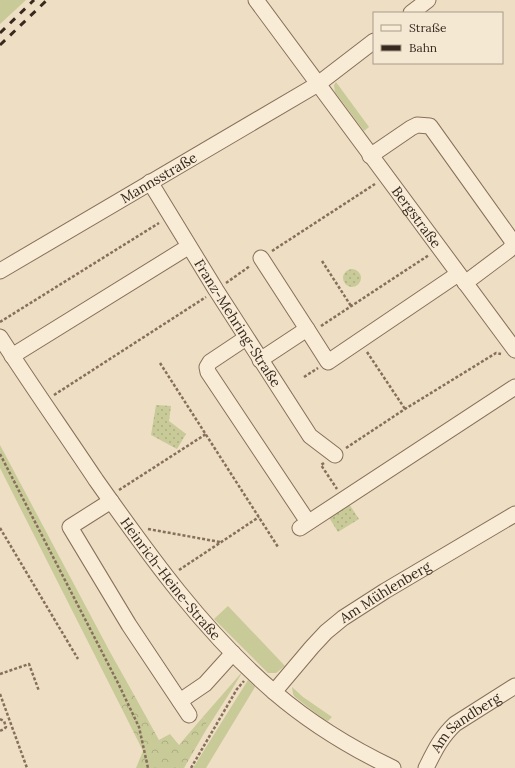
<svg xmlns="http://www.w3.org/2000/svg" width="515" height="768" font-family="Lora,serif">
  <defs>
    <pattern id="forest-crowns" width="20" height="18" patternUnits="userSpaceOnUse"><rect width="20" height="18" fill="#c8ca98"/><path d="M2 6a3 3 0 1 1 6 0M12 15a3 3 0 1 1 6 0" fill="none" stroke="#acae83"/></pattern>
    <pattern id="park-dots" width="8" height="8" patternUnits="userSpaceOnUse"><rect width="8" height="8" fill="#c8ca98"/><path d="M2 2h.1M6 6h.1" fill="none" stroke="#acae83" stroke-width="1.8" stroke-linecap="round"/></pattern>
  </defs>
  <rect width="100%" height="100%" fill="#eddec4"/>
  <!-- grass -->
  <path fill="#c8ca98" d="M0,0H26L0,24Z
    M336,82L369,127L364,131L335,92L334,85Z
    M0,445L110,652L133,693L121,707L0,468Z
    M228,606L285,666L276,673H268L214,619Z
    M243,671L231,691L206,730V722L205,719L202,718Z
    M248,680L255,687L206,768H193Z
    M292,687L303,697L332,717L328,721L323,719L295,697L293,694Z"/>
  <!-- forest -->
  <path fill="url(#forest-crowns)" d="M133,693L159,740L170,734L179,745L202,718L205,719L206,722V730L184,768H136L143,751L121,707Z"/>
  <!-- park -->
  <path fill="url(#park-dots)" d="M343 278a9 9 0 1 1 18 0a9 9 0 1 1-18 0Z
    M156,405L171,406L169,421L186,434L177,449L151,435Z
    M349,504L359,519L338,532L328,516Z"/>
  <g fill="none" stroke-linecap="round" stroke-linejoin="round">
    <defs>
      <g id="minor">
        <path id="s1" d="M256,0L515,350"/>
        <path d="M411,13L428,0"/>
        <path d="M370,156L411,128L417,125L430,126L513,242L512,246L509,250L465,283"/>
        <path id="s2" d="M150,182L216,290L310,436L335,455"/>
        <path d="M261,258L307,329"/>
        <path id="s3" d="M0,271L318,84L374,41"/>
        <path id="s4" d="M0,337C31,385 64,432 96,480C149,555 203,631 274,692C309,722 351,748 393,768"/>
        <path d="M246,338L210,362L207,367L208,372L308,522"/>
        <path d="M12,356L188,247"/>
        <path d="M260,360L307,329L328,362L458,274"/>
        <path d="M111,501L70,527L129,625L189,715"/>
        <path d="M300,528L515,387"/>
        <path id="s5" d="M274,692L312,647L326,632L343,618L385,591L515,514"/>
        <path d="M180,701L205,684L233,653"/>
        <path id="s6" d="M426,768C434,752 441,737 455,724L515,686"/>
      </g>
    </defs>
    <!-- minor casing -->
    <use href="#minor" stroke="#876f5b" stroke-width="17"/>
    <!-- path -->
    <path stroke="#876f5b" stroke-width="2.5" stroke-dasharray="3 2" stroke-linecap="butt" d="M272,251L375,184
      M322,261L351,306
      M226,283L250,266
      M0,322L159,223
      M321,326L429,255
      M367,352L405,409
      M160,363L278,547
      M304,377L318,368
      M54,395L206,297
      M346,448L405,409L496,353L501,354
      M0,454L119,685L139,727L148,768
      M324,463L321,465L337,489
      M119,490L206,434
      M0,528L78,659
      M148,529L220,542
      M179,570L259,517
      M0,674L29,664L39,691
      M0,694L27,768
      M0,719L4,721L6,727L4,729L0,731
      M191,768L237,689L244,681"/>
    <!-- minor -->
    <use href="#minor" stroke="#f8ecd7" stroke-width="15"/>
    <!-- rail -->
    <path stroke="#37291e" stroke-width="3" stroke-dasharray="7 7" stroke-linecap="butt" d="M0,33L34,0
      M0,45L47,0"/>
  </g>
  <g text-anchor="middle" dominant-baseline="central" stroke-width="3" stroke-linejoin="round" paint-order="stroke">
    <!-- street labels -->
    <g font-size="14" fill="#37291e" stroke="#f4e8d3">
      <text stroke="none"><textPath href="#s3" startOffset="184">Mannsstraße</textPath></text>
      <text stroke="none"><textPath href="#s1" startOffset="270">Bergstraße</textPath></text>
      <text stroke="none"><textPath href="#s2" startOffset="166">Franz-Mehring-Straße</textPath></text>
      <text stroke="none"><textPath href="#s4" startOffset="296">Heinrich-Heine-Straße</textPath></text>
      <text stroke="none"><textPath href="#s5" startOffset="151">Am Mühlenberg</textPath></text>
      <text stroke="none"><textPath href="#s6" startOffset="62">Am Sandberg</textPath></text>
    </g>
  </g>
  <!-- legend -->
  <rect x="373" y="12" width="130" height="52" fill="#f4e8d3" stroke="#a89c8b"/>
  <rect x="381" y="25" width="20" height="6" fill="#f8ecd7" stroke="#a89c8b"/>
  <text x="409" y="32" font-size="12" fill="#37291e">Straße</text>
  <rect x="381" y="45" width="20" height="6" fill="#37291e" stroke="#a89c8b"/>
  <text x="409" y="52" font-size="12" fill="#37291e">Bahn</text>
</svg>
